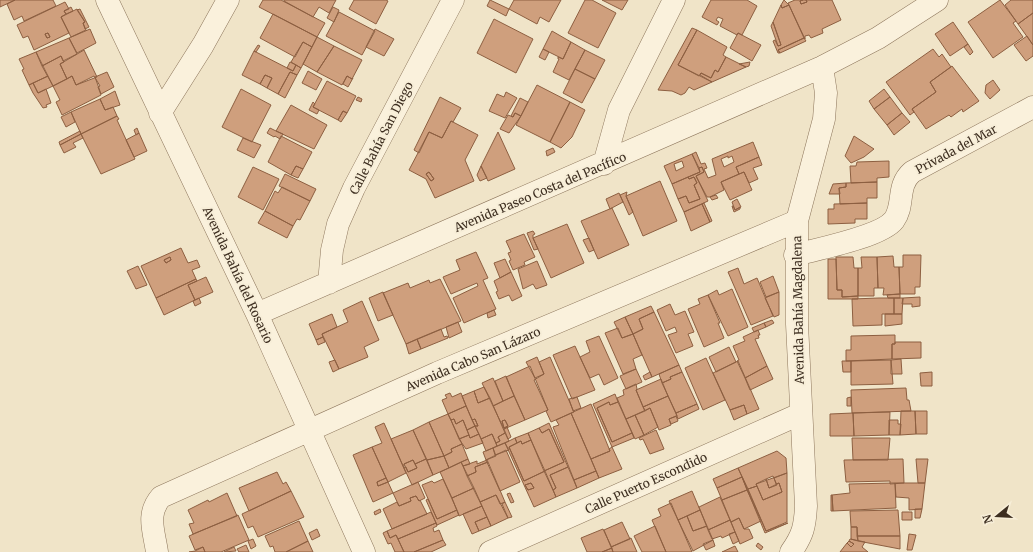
<svg xmlns="http://www.w3.org/2000/svg" width="1033" height="552" font-family="Merriweather,serif">
  <rect width="100%" height="100%" fill="#f0e4c8"/>
  <!-- building -->
  <path fill="#cf9f7d" stroke="#8d5f41" fill-rule="evenodd" d="M0,0H15L0,7Z
    M15,0H53L56,6L24,21L22,16L14,20L7,4Z
    M263,0H281L325,23L317,37L259,7Z
    M284,0H336L329,13L319,7L313,17L284,1Z
    M386,0L388,1L376,24L349,9L354,0Z
    M490,0L509,9L506,16L487,6Z
    M514,0H561L549,22L540,17L537,24L509,9Z
    M585,0H592L616,13L598,48L568,33Z
    M602,0H628L622,10Z
    M711,0H747L757,6L742,35L738,33L737,35L720,26L723,19L718,17L716,20L719,22L717,25L702,17Z
    M784,0L789,5L782,8L781,5Z
    M795,0H803L800,1L801,4L807,2L806,0H832L841,20L822,29L823,33L811,38L809,35L805,36V39L788,3Z
    M803,0H806L807,2L801,4L800,1Z
    M1000,0L1016,21L1013,23L1023,37L993,58L968,22Z
    M1011,0H1033V13L1018,24L1005,5Z
    M65,2L69,9L64,11L66,14L61,17L69,33L34,50L28,36L23,38L17,25ZM48,33L50,37L47,38L45,34Z
    M781,5L782,8L789,5L804,38L778,50L780,53H778L773,41L775,40L778,46L781,45L773,22Z
    M71,7L73,11L66,14L64,11Z
    M333,7L339,10L334,22L327,18Z
    M77,9L85,22L83,23L86,30L71,37L61,17Z
    M80,9L89,27L85,29L83,23L85,22L77,10Z
    M339,12L375,31L362,55L326,36Z
    M1033,13V45L1018,24Z
    M273,14L317,37L312,47L303,42L295,57L260,38Z
    M494,19L533,39L516,73L477,53Z
    M773,22L781,45L778,46L771,26Z
    M953,22L968,44L950,56L935,34Z
    M692,28L697,30L678,65L712,82L694,90L689,87L685,93L681,95L672,91L658,90Z
    M90,29L96,43L77,53L69,38Z
    M375,29L394,39L384,56L366,47Z
    M697,30L727,47L723,55L726,57L718,72L715,70L711,78L701,73L699,76L678,65Z
    M552,31L571,42L563,59L543,49Z
    M48,33L50,37L47,38L45,34Z
    M738,33L761,45L752,61L730,48Z
    M1027,36L1033,45V56L1026,61L1014,45Z
    M317,37L334,46L317,72L303,64Z
    M69,38L77,54L63,61L61,56L42,66L36,52Z
    M804,38L806,41L780,53L778,50Z
    M303,42L312,47L301,68L291,62Z
    M571,42L585,50L569,80L553,72L559,59H558V57L563,59Z
    M968,44L973,52L970,55L964,47Z
    M258,45L260,46L256,52L254,51Z
    M334,46L362,60L352,79L347,76L342,85L317,72Z
    M543,49L549,52L545,60L539,57Z
    M933,49L939,57L942,54L951,67L930,82L936,92L912,109L914,112L910,115L886,82Z
    M84,50L97,77L76,85L72,76L67,79L60,64Z
    M585,50L605,60L595,79L575,69Z
    M254,51L293,71L296,65L301,68L297,75L290,72L278,94L267,88L272,78L265,75L260,84L242,75Z
    M36,52L48,76L29,85L22,70L24,69L19,59Z
    M61,56L64,62L60,64L67,79L53,86L42,66Z
    M726,57L746,67L712,82L700,75L701,73L711,78L715,70L718,72Z
    M290,62L296,65L293,71L287,68Z
    M750,62L749,66L746,67L739,64Z
    M952,66L979,101L963,112L962,109L951,117L949,115L926,129L912,109L936,92L930,82Z
    M575,69L595,79L582,103L563,93Z
    M308,71L322,79L316,90L302,83Z
    M107,72L114,87L101,94L95,77Z
    M290,72L297,75L285,98L278,94Z
    M265,75L272,78L267,88L260,84Z
    M48,76L53,86L38,93L33,83Z
    M72,76L76,85L94,76L100,86L98,87L101,95L62,115L56,102L60,100L53,86Z
    M347,76L352,79L353,78L348,87L343,84Z
    M993,80L1000,90L990,99L985,93L986,85Z
    M327,81L356,96L347,113L343,111L338,120L313,107Z
    M33,83L38,93L46,89L51,103L46,105L47,107L43,108L33,93L29,85Z
    M537,85L570,102L550,142L516,125Z
    M241,89L271,105L252,142L222,127Z
    M884,89L890,97L874,109L869,101Z
    M115,91L120,105L105,110L100,99Z
    M506,92L517,98L505,118L489,111L497,94L504,97Z
    M358,97L362,99L361,102L356,100Z
    M440,97L461,108L453,122L451,121L442,138L429,132L419,153L414,150Z
    M890,97L902,113L887,125L874,109Z
    M520,98L528,102L521,116L515,113L513,117L511,116Z
    M100,99L105,110L113,107L117,116L81,134L71,112Z
    M313,102L315,104L313,107L319,110L317,114L309,110Z
    M570,102L585,110L572,137L561,148L550,142Z
    M291,105L327,125L314,149L276,131Z
    M343,111L347,113L341,122L338,120Z
    M71,112L75,122L66,127L61,117Z
    M515,113L521,116L509,133L500,129L508,115L513,117Z
    M902,113L910,122L894,135L887,125Z
    M117,116L119,119L117,120L135,159L101,174L81,134Z
    M451,121L478,135L465,160L474,181L435,198L426,179L409,170L429,132L442,138ZM429,172L434,179L431,181L426,174Z
    M137,128L139,133L136,135L134,130Z
    M270,128L276,131L283,134L280,139L275,136L274,137L267,133Z
    M80,131L81,134L60,145L59,142Z
    M498,132L515,169L488,181L481,166Z
    M139,133L147,151L134,157L126,140Z
    M81,134L83,138L73,143L76,147L64,153L60,145Z
    M281,136L312,152L303,169L296,166L291,175L268,162Z
    M854,136L874,149L864,157L851,163L845,156Z
    M243,138L261,145L254,158L237,150Z
    M753,142L759,157L736,167L739,174L721,182L724,190L710,197H707L696,176L704,172L702,167L699,168L692,154L696,152L701,164L705,163L707,168L704,169L708,178L716,175L712,159ZM728,156V158L732,156L734,162L724,167L721,159Z
    M553,148L555,152L547,156L546,151Z
    M692,154L700,172L672,184L664,166ZM682,161L684,167L676,171L674,164Z
    M759,157L762,165L753,168L758,179L749,183L744,172L739,174L736,167Z
    M889,161V177L877,178V182L851,183L850,166H856L857,162Z
    M296,166L303,169L298,178L291,175Z
    M481,166L487,178L480,181L477,175Z
    M253,167L279,179L263,210L238,197Z
    M702,167L704,172L696,176L708,201L684,212L678,199L686,196L689,203L700,199L694,185L697,183L694,177L689,179L688,177L700,172L699,168Z
    M429,172L434,179L431,181L426,174Z
    M744,172L752,190L730,200L721,182Z
    M285,174L316,189L310,201L279,186Z
    M688,177L689,179L694,177L697,183L694,185L700,199L689,203L686,196L678,199L672,184Z
    M660,181L677,221L643,236L626,196Z
    M877,182V198H867V203L840,204L839,188L846,187V183Z
    M846,183V187L839,188L840,194H829L833,184Z
    M282,187L310,201L300,220L297,219L293,226L265,211L275,191L278,193Z
    M627,192L626,196L633,212L629,215L620,195Z
    M619,193L623,202L610,209L606,199Z
    M716,195L718,198L712,200L710,197Z
    M737,199L741,207L735,210L732,202Z
    M704,203L712,221L710,222L702,204Z
    M867,203V219H855V223L828,224V209H834V204Z
    M702,204L710,222L691,231L684,212Z
    M732,206H733L735,210L740,207V209L734,212Z
    M612,208L629,245L598,259L581,221Z
    M265,211L293,226L287,238L258,223Z
    M567,224L584,263L551,278L533,238Z
    M533,231L535,234L533,235V238L538,249L534,250L527,233Z
    M524,234L535,257L524,262L525,265L513,270L509,261L511,260L508,253L511,252L506,241Z
    M589,238L594,250L589,252L583,240Z
    M181,248L188,263L197,260L200,267L192,270L196,279L156,298L141,266ZM170,257L171,260L166,263L164,260Z
    M476,252L488,278L483,280L496,309L464,323L453,298L478,286L477,283L451,294L443,277L460,270L456,260Z
    M903,255H921L920,287H915V294H900L899,267H903Z
    M893,256L894,267H899L900,294L883,295L884,288H878L877,257Z
    M170,257L171,260L166,263L164,260Z
    M836,257H853L854,268H858V296L842,297V290H837Z
    M861,257H877L878,288H874V296H858V268H862Z
    M505,259L511,272L500,278L494,263Z
    M828,259H836L837,290H842V297L858,296V299H828Z
    M537,261L547,285L536,289L533,284L523,289L518,269Z
    M138,266L147,285L136,289L127,271Z
    M738,268L744,284L757,278L773,316L751,325L728,272Z
    M511,272L522,296L512,301L509,295L499,299L496,292L498,291L494,281Z
    M773,276L779,292L766,297L760,282Z
    M206,277L213,292L195,300L188,285Z
    M196,279L197,281L188,285L195,300L164,315L156,298Z
    M440,279L461,321L406,344L383,293L408,283L410,288L429,280L430,283Z
    M732,289L748,327L728,336L708,295L717,290L719,295Z
    M383,292L393,315L378,321L369,298Z
    M779,292V315L774,317L765,298Z
    M900,294V298H888L887,295Z
    M708,295L720,323H718L724,338L704,347L688,309L700,304L698,299Z
    M920,297V306L912,307V304H902L903,298Z
    M199,298L201,303L195,306L193,301Z
    M879,298H894V314H882V325L853,326L852,299Z
    M894,298H903L902,314H894Z
    M362,301L379,340L364,347L368,357L339,369L322,334L348,322L343,310Z
    M670,304L675,315L685,311L694,332L688,334L693,346L676,353L668,335L677,332L675,327L666,331L657,310Z
    M651,306L654,312L639,319L643,329L633,334L625,317Z
    M494,310L496,315L488,318L487,313Z
    M654,312L679,365L652,377L633,334L643,329L639,319Z
    M332,314L337,327L322,334L323,337L316,340L309,324Z
    M885,314H902V324L885,326Z
    M625,317L633,334L622,338L614,322Z
    M772,320L774,323L766,327L764,323Z
    M458,322L462,332L449,338L446,327Z
    M764,323L766,327L754,332L752,328Z
    M618,328L622,338L633,334L642,355L633,359L636,369L623,374L605,333Z
    M441,329L444,337L447,336L448,338L421,349L417,339Z
    M758,330L760,335H758L759,338L755,339L767,366L745,378L737,361L739,360L733,346L745,341L743,337Z
    M895,335V344H892V359L846,361V350H851V336Z
    M599,336L618,378L604,385L599,374L590,378L580,357L590,352L586,341Z
    M323,337L325,342L318,345L316,340Z
    M417,339L421,349L409,354L406,344Z
    M895,342H921V358L892,359V344H895Z
    M575,346L595,390L572,399L553,355Z
    M729,347L736,362L716,372L709,357Z
    M537,357L544,374L535,378L526,362Z
    M550,357L574,412L551,422L546,411L548,410L534,380L544,374L539,362Z
    M706,358L725,400L703,410L685,368Z
    M901,359L902,374H891V360Z
    M335,360L339,369L333,372L329,362Z
    M891,360L893,384L851,385V361Z
    M738,361L759,409L747,414L744,405L730,410L713,373Z
    M842,361H851V372H843Z
    M679,365L682,372L670,377L671,379L662,383L659,374Z
    M530,366L548,410L525,420L506,377Z
    M767,366L773,379L750,390L745,378Z
    M636,369L642,382L626,389L620,376Z
    M650,372L652,377L645,380L643,376Z
    M682,372L697,404L676,413L662,383L671,379L670,377Z
    M932,372V386H921L920,373Z
    M506,376L514,396L503,401L495,381Z
    M493,378L503,401L493,406L482,383Z
    M661,379L668,396L643,407L636,390Z
    M636,384L637,389L636,390L645,411L626,419L617,398L624,395L623,390Z
    M484,387L490,398L478,403L474,391Z
    M906,388L907,400H909L911,411L852,413L851,390Z
    M474,391L478,403L490,398L505,433L498,437L500,441L496,443L492,434L481,439L475,426H478L475,419L472,420L462,396Z
    M450,393L452,397L461,393L466,406L448,414L442,400L447,398L445,395Z
    M615,394L618,402L610,405L609,402L597,408L612,442L632,433L634,438L612,447L593,404Z
    M514,396L525,420L504,429L493,406ZM505,420L508,426L504,428L502,421Z
    M668,396L677,416L669,419L671,425L659,430L650,408L645,411L643,407Z
    M577,397L581,408L573,411L569,399Z
    M851,397V406H847V398Z
    M609,402L610,405L618,402L632,433L612,442L597,408Z
    M591,404L610,451L591,459L571,413Z
    M697,404L699,409L678,419L676,413Z
    M744,405L747,414L734,420L730,410Z
    M466,406L475,426L467,430L463,420L456,424L454,419L451,420L448,414Z
    M650,408L658,427L644,435L635,415Z
    M901,411H915L916,434L900,435Z
    M915,411H927V434H916Z
    M890,412L889,435L854,436L853,413Z
    M571,413L596,471L574,480L553,427L559,425L556,420Z
    M853,413L854,436H830V414Z
    M448,414L462,444L451,449L452,452L444,456L429,422Z
    M635,415L644,435L635,439L626,419Z
    M676,416L678,421L671,424L669,419Z
    M454,419L456,424L463,420L469,435L459,439L451,420Z
    M475,419L478,426H475L472,420Z
    M505,420L508,426L504,428L502,421Z
    M889,420H898V424H901L900,435H889Z
    M429,422L444,456L427,460L413,430Z
    M384,423L406,473L388,482L372,447L382,443L375,427Z
    M549,423L568,467L550,475L556,488L553,490L544,471L564,462L549,429L542,433L539,428Z
    M475,426L479,434L470,438L467,430Z
    M507,427L511,437L508,439L504,429Z
    M539,428L542,433L549,429L564,462L544,471L528,433Z
    M413,430L426,459L415,464L413,460L404,464V468L391,439Z
    M656,430L664,449L650,454L643,439L640,440L639,438Z
    M505,433L509,441L497,446L496,443L500,441L498,437Z
    M528,433L531,440L522,444L521,441L517,443L515,438Z
    M479,434L483,443L466,449L459,439L469,435L470,438Z
    M492,434L497,446L486,451L481,439Z
    M515,438L517,443L509,447L524,481L545,471L556,497L534,507L505,443ZM531,483L534,488L528,490L525,485Z
    M852,438H890L888,460H853Z
    M531,440L545,471L524,481L509,447L521,441L522,444Z
    M505,443L509,450L495,455L493,448Z
    M462,444L468,459L449,468L444,456L452,452L451,449Z
    M372,447L386,478L377,482L378,486L388,482L393,493L373,502L353,455Z
    M612,447L622,469L599,478L591,459L610,451L609,449Z
    M493,448L496,456L486,460L483,452Z
    M506,450L520,482L500,491L486,460Z
    M777,451L786,458L787,473L756,484L757,486L748,489L738,468Z
    M444,456L449,468L433,475L427,460Z
    M426,459L433,475L412,485L404,468L406,467L408,472L417,468L415,464Z
    M468,459L470,464L463,466L461,462Z
    M903,459L904,483L890,484V481L846,482L844,460Z
    M916,459H928L925,483H918Z
    M413,460L417,468L408,472L404,464Z
    M487,460L488,462L475,467L476,472L467,476L463,466L477,461V464Z
    M461,462L474,488L452,498L440,472Z
    M488,462L505,502L500,504L496,495L480,502L467,476L476,472L475,467Z
    M568,467L577,488L556,497L553,490L556,488L550,475Z
    M738,468L742,477L717,488L713,479Z
    M596,471L599,478L577,488L574,480Z
    M277,472L283,484L286,482L291,491L249,511L239,488Z
    M787,473V522L766,531L748,489L757,486L763,500L782,492L779,483L776,484L774,478Z
    M773,476L777,485L769,488L766,479Z
    M742,477L766,531L788,523L765,533Z
    M742,477L747,490L722,500L717,488Z
    M386,478L388,482L378,486L377,482Z
    M443,479L457,510L437,519L422,485L432,481L434,483Z
    M766,479L769,488L779,483L782,492L763,500L756,484Z
    M418,482L425,498L419,501L416,496L410,498L411,501L399,506L393,493Z
    M531,483L534,488L528,490L525,485Z
    M895,483H925L922,509L909,510V498L896,497Z
    M895,483L896,508L833,511L832,495L850,493L849,484Z
    M474,488L482,506L459,516L452,498Z
    M747,490L761,521L744,529L739,518L731,522L722,500Z
    M291,491L304,517L258,537L253,526L248,528L242,514Z
    M692,491L700,510L678,520L669,501Z
    M227,493L237,516L193,534L189,524L194,523L188,510L208,500L209,502Z
    M510,493L514,502L511,503L507,494Z
    M496,495L508,518L491,526L480,502Z
    M831,495H832L833,511H831Z
    M416,496L419,501L420,500L427,514L392,529L383,509L397,502L399,506L411,501L410,498Z
    M720,497L730,520L708,530L699,507Z
    M428,499L437,519L457,510L459,515L437,525L426,500Z
    M505,502L512,517L508,518L502,504Z
    M671,503L678,520L692,552H666L652,520L661,516L658,509Z
    M482,506L487,517L475,522L479,531L472,534L463,514Z
    M380,509L381,512L375,515L374,512Z
    M915,509H922L920,518H915Z
    M700,510L707,526L693,531L687,516Z
    M898,510L900,536H857V527H851L850,511Z
    M431,512L436,523L398,539L396,535L390,538L387,531Z
    M902,512H912V520H902Z
    M238,515L249,540L221,552H205L203,547L195,550L189,536Z
    M687,516L693,531L707,526L713,540L693,551L678,520Z
    M487,517L491,526L479,531L475,522Z
    M739,518L744,529H749L753,538L740,544L731,522Z
    M730,520L735,532L722,538L721,536L712,539L708,530Z
    M299,521L308,541L286,552H275L273,546L270,547L265,536Z
    M622,522L630,539L611,547L604,530Z
    M436,523L437,526L433,528L434,532L439,530L443,540L414,552H404L398,539Z
    M655,526L666,552H642L634,536Z
    M851,527H857L858,541L851,539Z
    M317,529L320,536L312,540L309,533Z
    M603,529L612,548L602,552H587L581,538Z
    M387,531L390,538L396,535L404,552H395L391,543L388,544L383,533Z
    M735,532L739,541L733,544L729,534Z
    M909,534L916,535L912,550H907Z
    M857,536H900V549L858,541Z
    M631,538L637,552H613L611,547Z
    M253,539L256,546L251,549L248,541Z
    M850,539L865,542L862,547L868,552H840L847,543L851,547L854,544L849,541Z
    M443,540L446,545L431,552H414Z
    M713,540L715,546L706,550L703,544Z
    M308,541L313,552H286Z
    M849,541L854,544L851,547L847,543Z
    M758,543L763,547L761,550L756,546Z
    M246,545L249,552H239L237,549Z
    M735,546L738,552H722Z
    M203,547L205,552H189L195,551Z
    M234,547L236,551L224,552Z
    M612,548L613,552H602Z"/>
  <g fill="none" stroke-linecap="round" stroke-linejoin="round">
    <defs>
      <path id="street" d="M107,0L257,314L364,552
        M160,113L203,45L228,0
        M604,164L619,110L674,0
        M795,255C817,249 881,237 894,220C905,205 896,186 912,172L1033,107
        M329,283L332,250L338,224L354,188L453,0
        M257,314L822,67L878,38L937,0
        M157,552C154,531 146,514 161,497L437,373L797,221
        M490,552L800,414
        M791,552C803,535 805,526 806,506L797,324V221L824,119L826,93L822,67"/>
    </defs>
    <!-- street casing -->
    <use href="#street" stroke="#8d765c" stroke-width="23"/>
    <!-- street -->
    <use href="#street" stroke="#faf1dc" stroke-width="22"/>
  </g>
  <g text-anchor="middle" dominant-baseline="central" stroke-width="4" stroke-linejoin="round" paint-order="stroke">
    <!-- street labels -->
    <g font-size="12" fill="#3d2e20" stroke="#f7eed8">
      <text transform="translate(381 138) rotate(-63)">Calle Bahía San Diego</text>
      <text transform="translate(956 149) rotate(-28)">Privada del Mar</text>
      <text transform="translate(540 192) rotate(-23)">Avenida Paseo Costa del Pacífico</text>
      <text transform="translate(238 275) rotate(65)">Avenida Bahía del Rosario</text>
      <text transform="translate(798 310) rotate(-91)">Avenida Bahía Magdalena</text>
      <text transform="translate(473 359) rotate(-23)">Avenida Cabo San Lázaro</text>
      <text transform="translate(646 483) rotate(-24)">Calle Puerto Escondido</text>
    </g>
  </g>
  <!-- north arrow -->
  <g transform="translate(997 516) rotate(252)" stroke="#f7eed8" stroke-width="3" paint-order="stroke">
  <path d="M0-3L7 15L0 10L-7 15Z" fill="#3d2e20"/>
  <text y="-6" font-size="11" font-weight="bold" text-anchor="middle" fill="#3d2e20">N</text>
  </g>
</svg>
